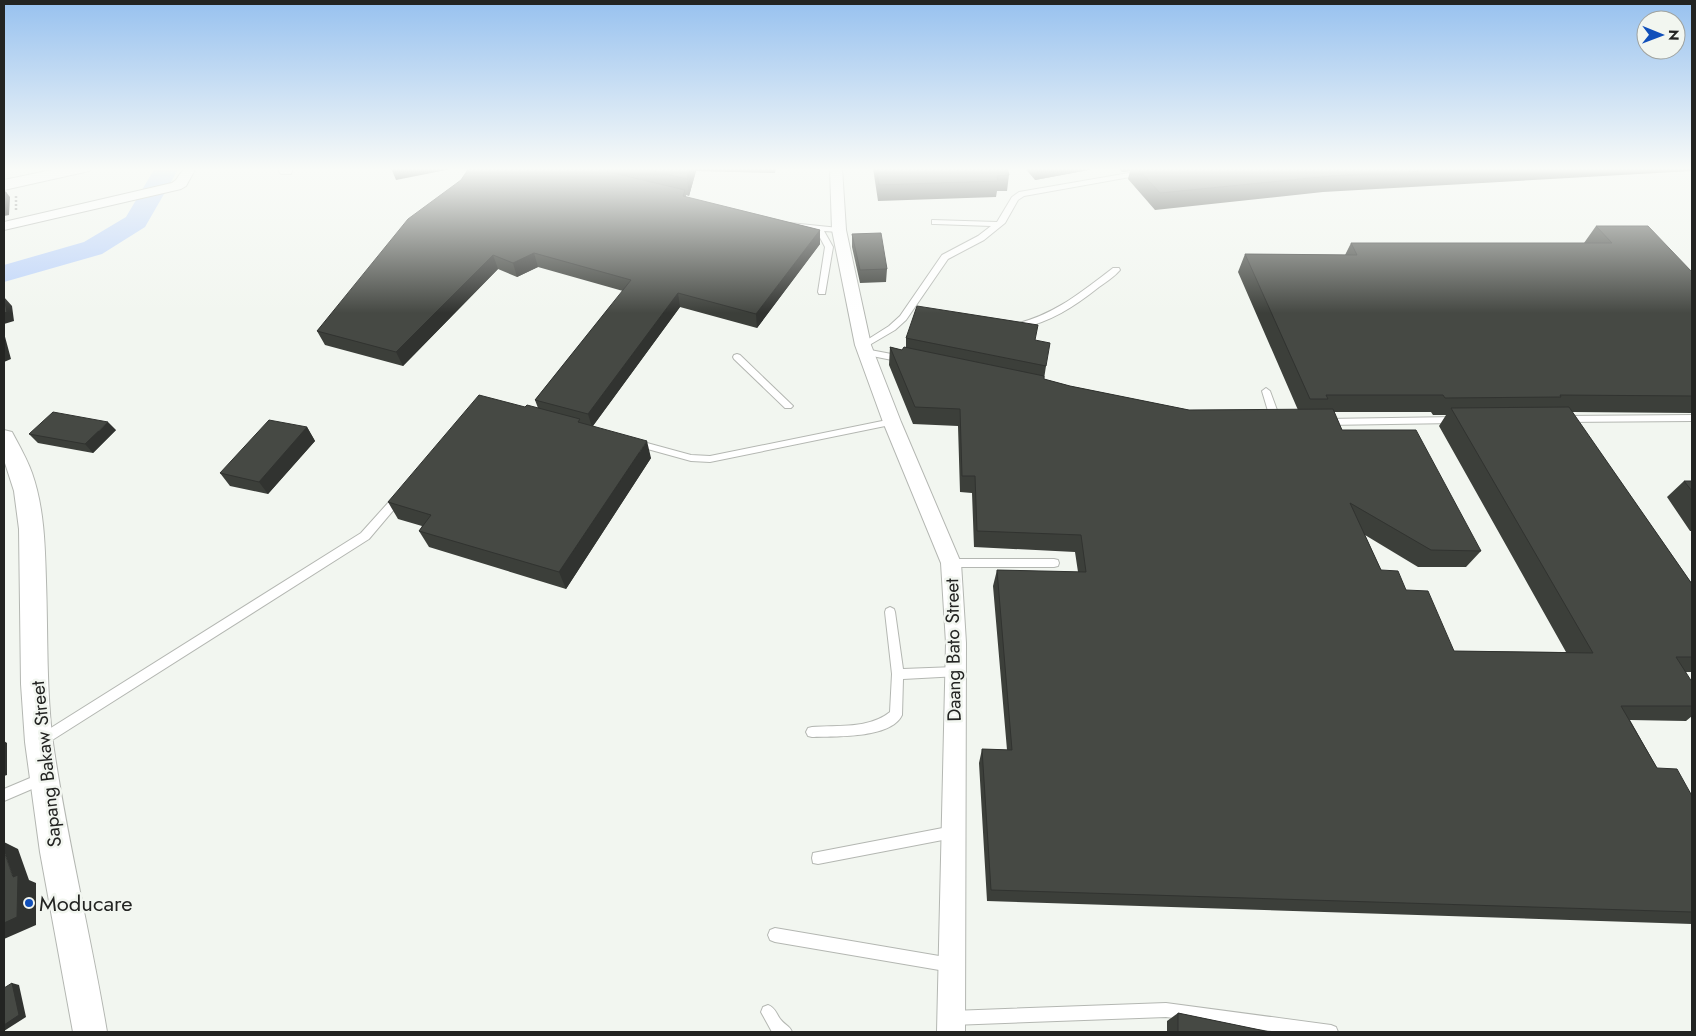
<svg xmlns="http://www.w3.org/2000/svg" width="1696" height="1036" font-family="Jost,sans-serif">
  <rect width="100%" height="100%" fill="#f2f6f0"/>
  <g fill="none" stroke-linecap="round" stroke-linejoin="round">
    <!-- river -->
    <path fill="#bed4fa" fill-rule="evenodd" d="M155,168H179L145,227L102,254L4,282V265L84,242L126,217Z"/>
    <defs>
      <path id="service" d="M1158,168H1172L1169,170L1024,196L1018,200L1005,223L984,240L948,259L906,320L895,330L866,347H860L859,345L889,326L900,316L942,255L978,236L991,226L935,224H932V220L997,222L1012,197L1019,192Z
        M790,223L839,228L843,230L839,232L824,231L833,247L825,294H819L818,292L825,247L816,230L793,227H790Z
        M1113,268H1119L1120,270C1114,277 1106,282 1099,287C1074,307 1050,322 1019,329L1015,326L1016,324C1057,313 1080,293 1113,268Z
        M865,349L902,356L906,359L902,362L862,354L861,352Z
        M737,354L740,355L791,404L793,406L791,408H785L734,359L733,357L734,355Z
        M1266,388L1270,391L1281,421L1279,423L1276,424L1271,421L1262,391Z
        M1692,415V421L1563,422L1558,419L1563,416Z
        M1456,417L1461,420L1456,423L1326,425L1321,422L1326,419Z
        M892,419L897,422L895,424L710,462L691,461L633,445L631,443L636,440L691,455L710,456Z
        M399,493L404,497L402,500L369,539L46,744L42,746L38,744L36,740L38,736L361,533L396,494Z
        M951,559H1054L1058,560L1059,563L1058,566L1054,567H951L947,566L946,563L947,560Z
        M890,607L894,609L895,612L903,669L955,667L959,668L961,672L959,676L903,679L902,715C891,739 834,736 812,737L808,736L806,732L808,728L812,727C838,725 869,729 890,712L892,674L885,612L886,609Z
        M42,773L46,775L48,779L46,783L4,801V789Z
        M953,826L958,828L959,832L958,836L953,838L818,864L813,863L812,858L813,853L818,852Z
        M775,928L951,958L956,960L958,965L956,970L951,972L775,942L770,940L768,935L770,930Z
        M1166,1003L1331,1025L1336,1027L1338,1032H1279L1166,1017L952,1025L947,1023L945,1018L947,1013L952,1011Z
        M768,1005C776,1008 776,1014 781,1020C785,1025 790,1026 792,1032H772L761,1012L763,1007Z"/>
      <path id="minor" d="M184,168H196L186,186L181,189L4,230V222L172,183L176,180Z
        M281,168H293L291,174H281L279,171Z
        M830,168H842L846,230L871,345L901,422L961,563L966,643L965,1032H937L946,643L941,563L883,422L855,345L832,230Z"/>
      <path id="tertiary" d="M61,168H91L89,171L4,190V180Z
        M4,430L12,432C19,445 27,459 32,473C44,507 45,545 46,581C48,635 46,689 53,743C67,840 91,936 107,1032H73L40,852L25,742L21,684L19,529L14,491L4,460Z"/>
    </defs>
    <!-- service casing -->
    <use href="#service" stroke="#b4b7b2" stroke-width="2"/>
    <!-- minor casing -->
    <use href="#minor" stroke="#b4b7b2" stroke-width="2"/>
    <!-- tertiary casing -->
    <use href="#tertiary" stroke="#b4b7b2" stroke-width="2"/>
    <!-- path -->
    <path stroke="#8a8c88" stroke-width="2.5" stroke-dasharray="2 2" stroke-linecap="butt" d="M16,196V210"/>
    <!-- service -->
    <use href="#service" fill="#fff" fill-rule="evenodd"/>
    <!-- minor -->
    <use href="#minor" fill="#fff" fill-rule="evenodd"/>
    <!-- tertiary -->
    <use href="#tertiary" fill="#fff" fill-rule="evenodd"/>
  </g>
  <!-- wall -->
  <path fill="#3c3f3a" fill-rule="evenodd" d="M469,168H776L775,173L696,171L689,196L686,195V197L820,230V244L757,328L680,307L593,426L651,458L566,589L429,547L419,531L422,526L398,519L388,502L525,407L538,408L535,400L623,291L538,267L517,277L498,269L403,366L325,345L317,331L461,180Z
    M873,168H1007L1009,175L1007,191H997L996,197L878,201Z
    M1025,168H1099L1035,180Z
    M1118,168H1692V171L1323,192L1155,210L1128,179L1130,171L1122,172Z
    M1596,226L1692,272V413L1572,412L1692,584V672H1686L1692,706V716L1686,721L1630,720L1657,768L1692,796V924L987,901L979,763L982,749L1007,750L993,586L997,570L1078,572L1075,552L974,547L972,493L960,492L958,426L913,424L889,365L890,347L902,350L906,347V338L1035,340L1046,366L1044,379L1070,386L1189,410H1298L1238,272L1245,254L1345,255L1351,243H1584ZM1334,412H1431L1433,415H1446L1439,426L1566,652L1454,651L1406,590L1381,570L1365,535L1418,567H1466L1481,551L1342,430Z
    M852,234L887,269L886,282L860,283L852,247Z
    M307,427L315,441L268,494L230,486L220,473Z
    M116,430L93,453L38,443L29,434Z
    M1684,481H1692V531H1690L1667,497Z
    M1178,1013L1270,1032H1167V1021Z"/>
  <!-- shaded-wall -->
  <path fill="#313330" d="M391,168H456L396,180Z
    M690,168H696V171L689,196L687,179Z
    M1037,168H1099L1035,180Z
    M1123,168H1131L1130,171L1122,172Z
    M6,192L10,197L9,215L4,216Z
    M820,230V244L757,328L756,314Z
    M534,253L538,267L517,277L513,263Z
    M493,255L498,269L403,366L396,352Z
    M678,293L680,307L592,427L588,414Z
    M4,297L12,306L14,321L4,324Z
    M4,333L11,359L4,362Z
    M108,422L116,430L93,453L85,444Z
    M307,427L315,441L268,494L259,482Z
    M647,441L651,458L566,589L559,572Z
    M4,741L7,743V775L4,776Z
    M4,842L18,849L29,880L36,883V925L4,939V923L13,877L4,851Z
    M12,983L19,985L26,1017L4,1031V1025Z"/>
  <!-- building -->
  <path fill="#464944" stroke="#313330" d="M469,168H592L685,190L683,196L820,230L756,314L678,293L588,414L535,400L631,280L534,253L513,263L493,255L396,352L317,331L408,219L461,180Z
    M640,168H690L687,179Z
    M876,168H1007L1009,175L997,176L998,181L879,185Z
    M1137,168H1477L1331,176L1160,193Z
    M4,192H6L5,209L4,210Z
    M1596,226H1648L1692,272V396L1560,395L1561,397L1445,398L1443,395H1326L1328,399H1310L1245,254L1357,255L1351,243H1612Z
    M881,233L887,269L860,270L852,234Z
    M4,297L7,312L4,313Z
    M917,306L1038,325L1035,340L1050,343L1046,366L906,338Z
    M890,347L902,350L904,347L1044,376V379L1070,386L1189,410L1333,409L1342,430H1416L1481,551L1431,550L1350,503L1381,570L1398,571L1406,590L1428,591L1454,651L1593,653L1451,408L1569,407L1692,584V657H1676L1692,682V706H1621L1657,768L1677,769L1692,796V912L991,890L982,749L1012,750L997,570L1086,572L1081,535L977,531L975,476H962L960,409L915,407Z
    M479,395L525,407L527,405L580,419L578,422L647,441L559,572L419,531L431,515L388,502Z
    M53,412L108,422L85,444L29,434Z
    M269,420L307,427L259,482L220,473Z
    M1684,481H1692V491Z
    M4,851L13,877L18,875L17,917L4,923Z
    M12,983L19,1015L4,1025V988Z
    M1178,1013L1270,1032H1178Z"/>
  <!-- sky -->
  <linearGradient id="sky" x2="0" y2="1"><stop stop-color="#97c1ef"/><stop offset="0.54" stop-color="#f9fbf8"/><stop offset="1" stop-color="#f9fbf8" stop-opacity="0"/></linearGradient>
  <rect width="1696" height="313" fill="url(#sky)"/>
  <!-- markers -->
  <circle fill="#104fba" stroke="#f2f6f0" stroke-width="2" cx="29" cy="903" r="5"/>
  <g text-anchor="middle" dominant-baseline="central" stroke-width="5" stroke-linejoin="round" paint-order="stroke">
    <!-- street labels -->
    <g font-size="19" fill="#232422" stroke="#f2f6f0">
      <text transform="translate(953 650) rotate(-91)">Daang Bato Street</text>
      <text transform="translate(46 764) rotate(-96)">Sapang Bakaw Street</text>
    </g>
    <!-- near-poi labels -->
    <g font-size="22" fill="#232422" stroke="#f2f6f0" text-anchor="start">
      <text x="39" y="903">Moducare</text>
    </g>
  </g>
  <!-- border -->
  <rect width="1696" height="1036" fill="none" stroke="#232422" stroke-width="10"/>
  <!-- north arrow -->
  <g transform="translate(1661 35) rotate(91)"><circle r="24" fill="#f2f6f0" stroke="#9fa29e"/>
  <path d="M0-4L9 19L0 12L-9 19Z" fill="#104fba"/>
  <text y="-8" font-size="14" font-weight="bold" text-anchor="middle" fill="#232422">N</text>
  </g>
</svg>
